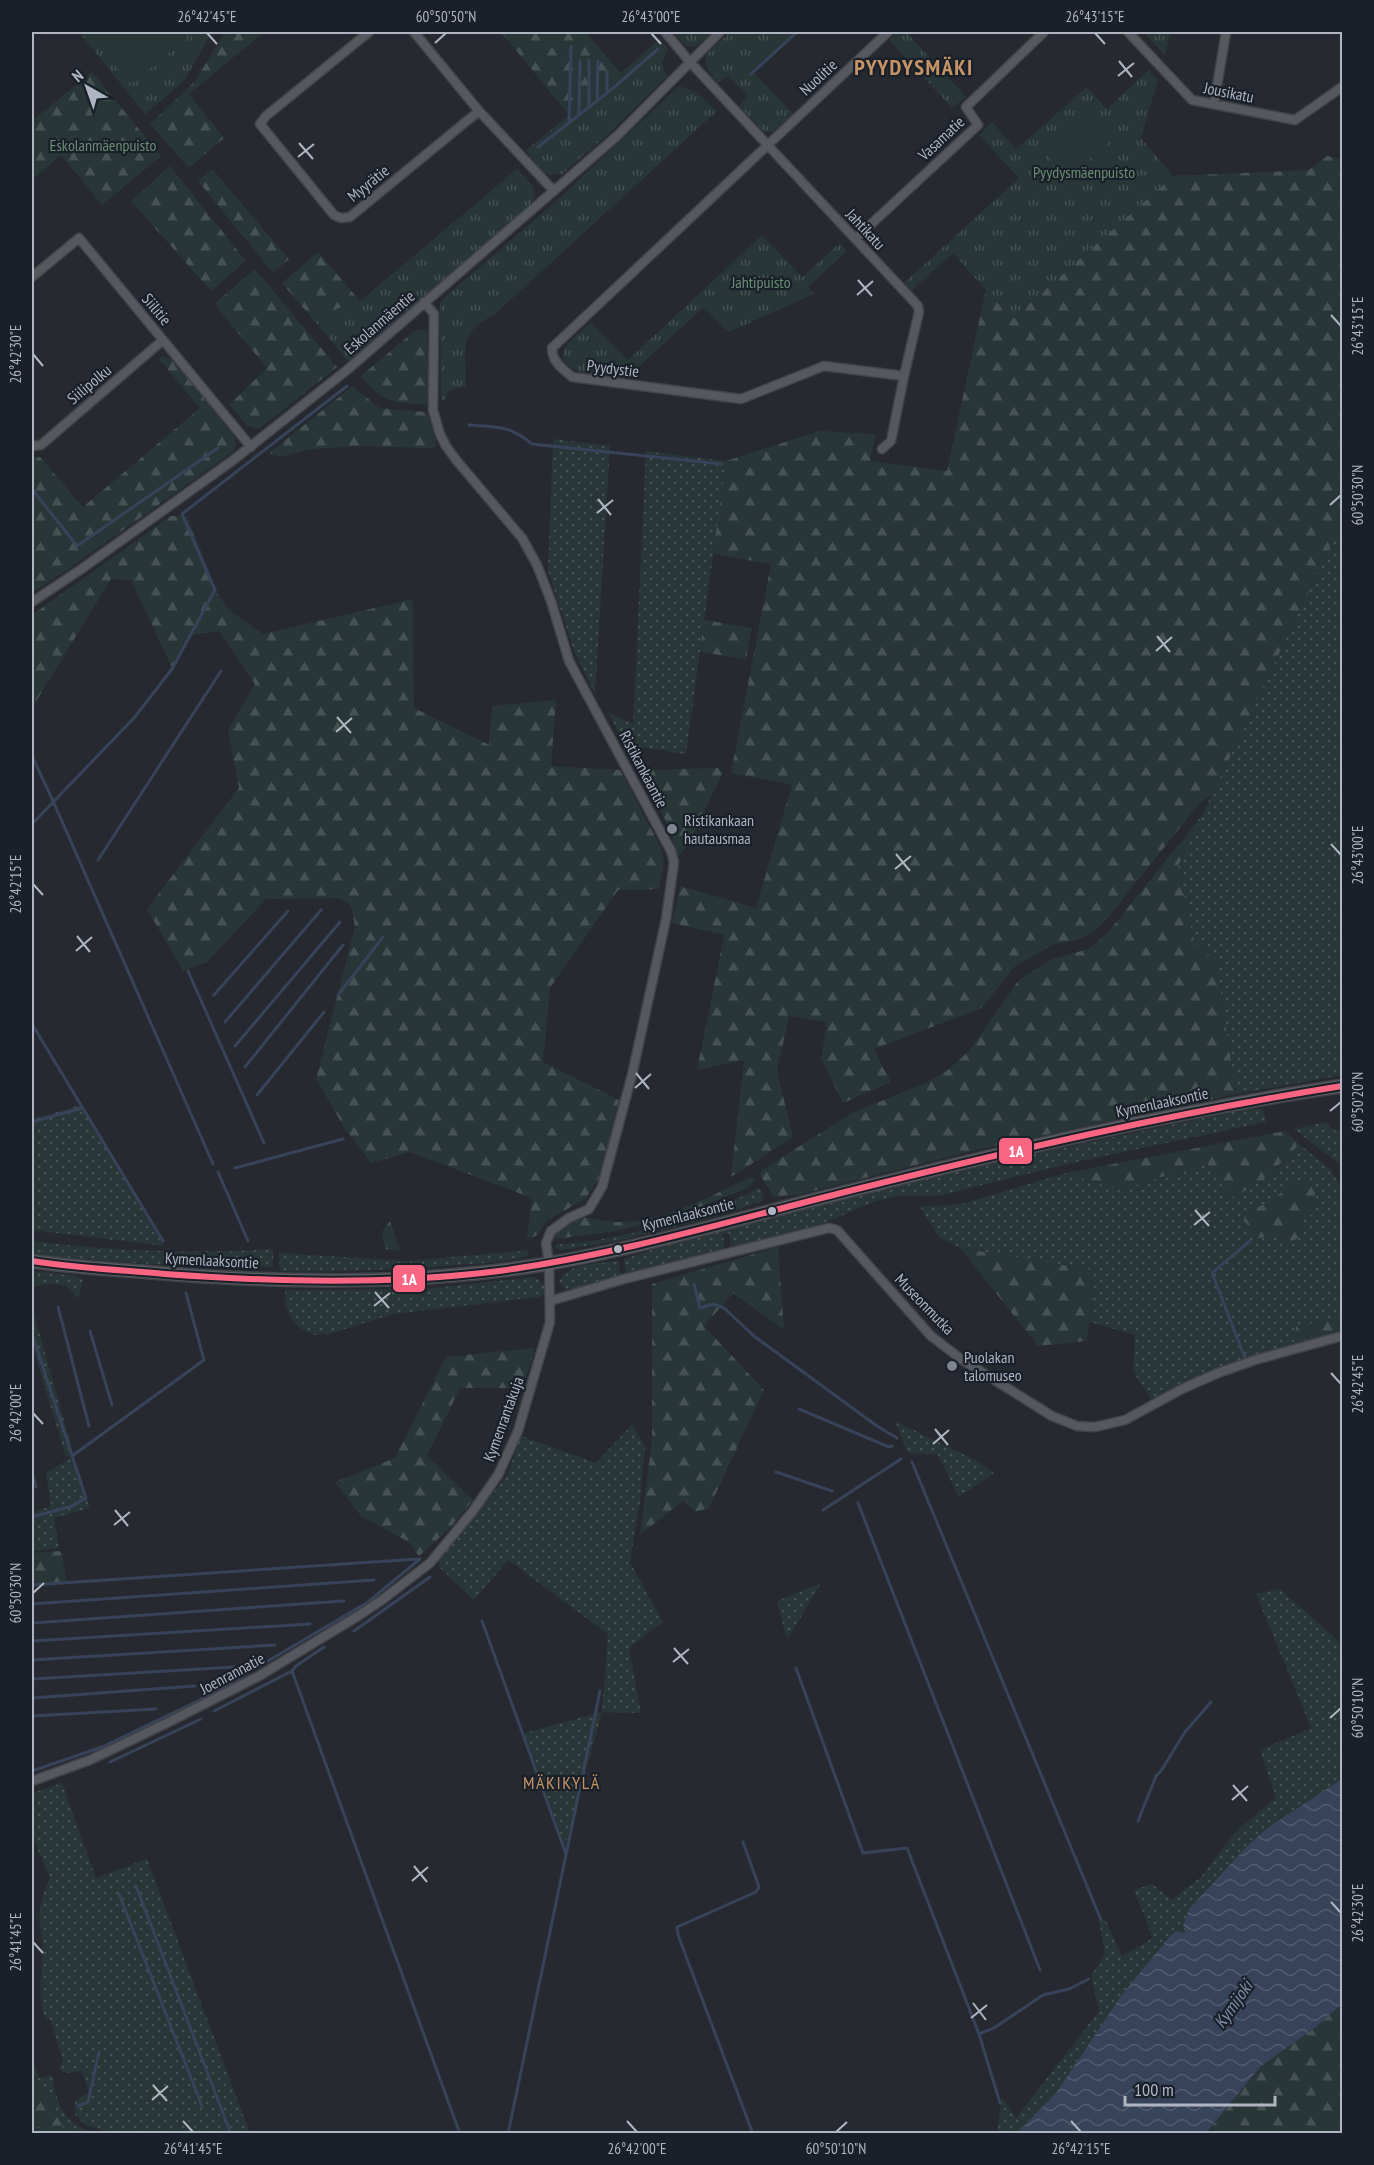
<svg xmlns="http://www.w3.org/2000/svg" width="1374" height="2165" font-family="'PT Sans Narrow',sans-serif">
  <defs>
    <pattern id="grass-dots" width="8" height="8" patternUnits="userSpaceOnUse" patternTransform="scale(1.5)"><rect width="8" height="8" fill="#283638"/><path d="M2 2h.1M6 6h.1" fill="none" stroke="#455153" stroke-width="1.8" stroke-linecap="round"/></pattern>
    <pattern id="forest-firs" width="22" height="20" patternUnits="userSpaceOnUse" patternTransform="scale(1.5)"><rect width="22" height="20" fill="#283638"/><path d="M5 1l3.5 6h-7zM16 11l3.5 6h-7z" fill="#455153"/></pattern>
    <pattern id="park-tufts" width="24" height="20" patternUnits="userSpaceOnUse" patternTransform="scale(1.5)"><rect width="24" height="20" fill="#283638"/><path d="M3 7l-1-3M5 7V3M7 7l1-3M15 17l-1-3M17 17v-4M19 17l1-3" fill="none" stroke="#455153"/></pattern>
    <pattern id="water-waves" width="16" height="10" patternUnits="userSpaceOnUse" patternTransform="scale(1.5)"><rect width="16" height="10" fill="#374358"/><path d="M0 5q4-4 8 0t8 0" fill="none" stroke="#515c6e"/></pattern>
  </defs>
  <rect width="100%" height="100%" fill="#262a30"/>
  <!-- grass -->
  <path fill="url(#grass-dots)" d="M553,439L610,446L595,694L574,651L548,571Z
    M646,451L726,461L686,754L625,745L608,712L633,724Z
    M1342,521V1075L1236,1094L1216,961L1194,942L1178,866Z
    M81,1105L164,1246L32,1230V1119Z
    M1246,1109H1263L1266,1122L1076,1162L938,1196H897L873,1202L813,1228L731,1249L729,1233L723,1234L725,1250L626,1273L624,1259L686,1239L986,1164Z
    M1324,1122L1336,1131L1342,1130V1166L1294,1129Z
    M1299,1144L1331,1170L1342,1188V1331L1243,1360L1197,1377L1152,1401L1133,1371L1135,1335L1090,1322L1093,1304L1092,1270L960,1248L939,1237L920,1207L961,1204L1066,1173L1119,1190L1207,1163L1278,1168Z
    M759,1187L763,1194V1201L724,1214L721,1205L748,1194Z
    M714,1208L718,1216L617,1241L561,1250L556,1249L555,1245C610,1241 662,1227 714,1208Z
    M32,1241C114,1251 191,1254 273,1249V1267C192,1267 112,1263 32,1254Z
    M529,1250L528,1255C505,1264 478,1263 455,1265C396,1270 338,1272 280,1271L279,1253L408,1261Z
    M618,1261L621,1277L572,1289H565L559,1281C568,1262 599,1264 618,1261Z
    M32,1271L77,1276L83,1280L78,1299C75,1296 71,1289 67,1287C58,1282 40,1284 32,1288Z
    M532,1277L538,1279L545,1286V1294L539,1297L393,1314L329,1334L313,1335L300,1328L290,1317L285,1303V1290L424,1289Z
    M32,1307L73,1452L66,1457L32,1344Z
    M895,1421L977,1461L994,1473L959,1497L938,1455L908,1453Z
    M632,1425L645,1446L640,1502L630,1562L663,1622L629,1648L641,1713L602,1712L565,1846L524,1733L602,1712L608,1634L508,1560L474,1600L439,1567V1560L472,1521L507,1475L521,1436L596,1463Z
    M74,1456L90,1508L54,1518L59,1548L32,1551V1513L51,1506L46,1473Z
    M821,1583L787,1640L777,1601Z
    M1280,1589L1342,1644V1779L1269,1827L1249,1844L1184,1933L1171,1935L1121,1996L1056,2093L1017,2133L997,2134L1002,2097L1016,2118L1099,2011L1091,1975L1105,1955L1099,1921L1105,1918L1122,1956L1153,1938L1134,1890L1152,1884L1171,1900L1201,1877L1237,1830L1276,1798L1260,1750L1311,1728L1256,1594Z
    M62,1783L96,1878L147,1859L250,2133H112L86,2125L75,2115V2101L89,2093L82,2071C73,2072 63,2076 59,2067L63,2061L50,2019L46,2020C36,1997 43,1971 42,1946C42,1934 38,1921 40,1909C41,1898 45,1888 50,1878L32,1835V1793Z
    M32,2056L39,2078L52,2075C57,2104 63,2122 93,2133H32Z"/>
  <!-- forest -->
  <path fill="url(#forest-firs)" d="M225,32H264L189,94L224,138L191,166L188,167L150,124L195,81Z
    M501,32H585L621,73L569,115Z
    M92,72L161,156L102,205L61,155L32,180V121Z
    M1327,156L1342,159V521L1213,793L1198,805L1106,920L1093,932L1077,940L1054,944L1014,967L982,1008L874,1049L891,1082L843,1103L821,1059L827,1022L789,1016L777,1071L793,1137L731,1177L744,1060L697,1070L724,935L672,923L680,886L756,908L792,785L731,773L771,564L713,554L726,461L819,431L876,434L870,461L947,471L986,289L1012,319L1173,176L1309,170Z
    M170,166L246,261L211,291L131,201Z
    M212,169L289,259L273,273L198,181Z
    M318,252L360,301L312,318L282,283Z
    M255,269L337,367L259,429L248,426L229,405L267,368L214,304Z
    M420,329H425L427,332L429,405C394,402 384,405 361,376L413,332Z
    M162,356L173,360L234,436L236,444L234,451L70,568L32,593V457H40L83,507L200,408L159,359Z
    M353,386L379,408L425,412L428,415L437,446L433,448L351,446L306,450L280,457L269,453Z
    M171,516H187L219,596L229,610L263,634L413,599L414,708L489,745L492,706L556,700L551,766L620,770L660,846L664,861L659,889L618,890L550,988L543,1062L619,1100L599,1178L586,1198L548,1220L536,1236L527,1239L532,1198L410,1152L371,1163L345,1129L316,1079L355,927C352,910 355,902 336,898L266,899L207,962L183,971L147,909L239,788L228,730L255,684L219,631L192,635L172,668L131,580L111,579L32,708V615Z
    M704,620L752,628L746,659L700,652Z
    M718,768L723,772L689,844L678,856C673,850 674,844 672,837C665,817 654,798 644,779L646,770Z
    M1203,814L1178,866L1194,942L1216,961L1236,1094L980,1149L801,1194L774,1197L760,1175L762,1170L852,1113L925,1083L948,1070L969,1051L1018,981L1050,960L1088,949L1106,935Z
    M1285,1131L1299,1144C1279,1167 1259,1185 1231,1198L1207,1163L1119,1190L1066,1173Z
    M749,1178H753L755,1181L747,1188L678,1216L615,1231L555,1239C555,1232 559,1228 565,1224C582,1211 599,1222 618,1222C659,1224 713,1195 749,1178Z
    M1297,1181L1312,1183L1317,1188L1314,1199L1315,1212L1303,1221L1300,1237L1289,1243L1272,1235L1254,1239L1243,1216L1248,1211L1267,1203Z
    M390,1221L401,1251L385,1249L382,1232Z
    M778,1247L784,1330L733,1293L704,1326L764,1390L709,1508L696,1512L683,1501L640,1535L652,1440V1284Z
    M960,1248L1092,1270L1093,1304L1086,1341L1038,1346Z
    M1341,1306L1342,1330L1313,1338L1297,1336L1296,1327L1333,1318Z
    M535,1348L523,1388H460L427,1456L473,1500L449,1529L419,1556L409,1542L361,1516L335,1482L395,1458L446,1357Z
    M61,1551L67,1582L32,1585V1553Z
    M1342,2004V2133L1206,2134L1261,2066L1316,2027Z
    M38,2087C49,2090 60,2100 55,2112L66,2133H49L32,2123L33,2089Z"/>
  <!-- park -->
  <path fill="url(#park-tufts)" d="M79,32H212L184,81L145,114Z
    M673,32H714L696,46L687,47Z
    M730,32H799L754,73L794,114L775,131L766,132L762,130L739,106L748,96L728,76L718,83C693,56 709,53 730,32Z
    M898,32H906L966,97L952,108L889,40Z
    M1143,32H1171L1165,55Z
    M660,39L668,49L662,63L667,76L607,135L562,174L549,175L541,170L526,150L621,73Z
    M1149,70L1158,80L1141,138L1173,176L1012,319L953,253L911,291L904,283L1019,178L979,135L992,122L1016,149L1087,87L1107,109Z
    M679,86L696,92L717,111L494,315C457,333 466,350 466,386L448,391L445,401L441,400L440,315V303L446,296L553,204Z
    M517,169L533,186L535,196L529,207L348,361L312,318L360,301Z
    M762,235L802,277L840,243L847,251L808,287L814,294L729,332L703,308L625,379C604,376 576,378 563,359C561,344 581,332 591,323L628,360Z"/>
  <!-- pitch -->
  <path fill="#283638" d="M86,32H187V39L131,84Z
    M1089,111L1113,139L1068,178L1044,151Z"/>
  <!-- water -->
  <path fill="url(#water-waves)" d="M1342,1779V2004L1316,2027L1261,2066L1206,2133H1017L1056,2093L1121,1996L1171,1935L1176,1931L1184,1933L1186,1929L1183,1926L1189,1909L1249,1844L1269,1827Z"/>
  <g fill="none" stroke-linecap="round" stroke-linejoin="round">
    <!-- stream -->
    <path stroke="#374358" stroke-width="3" d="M589,60V106
      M751,74L797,32
      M607,92V72
      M597,101L598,61
      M579,113L580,61
      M569,122L571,46
      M538,147L611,90L658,49
      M469,425C497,427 509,425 532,444L722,464
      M32,489L77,546L218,448
      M32,756L53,801L213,1164
      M32,824L134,718L172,669L215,590L182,514L347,386
      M98,860L221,671
      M188,971L264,1143
      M214,995L288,911
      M338,995L383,937
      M225,1022L321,910
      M32,1024L163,1241
      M235,1046L340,922
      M245,1067L343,945
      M257,1095L324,1012
      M32,1122L82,1108
      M235,1168L343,1139
      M218,1172L248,1241
      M694,1284L700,1308L713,1304L724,1308L754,1336L877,1426L897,1438
      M58,1307L89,1426
      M90,1331L112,1405
      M32,1334L86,1498L72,1506L32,1517
      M1245,1358L1212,1273L1250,1241
      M799,1409L889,1447L892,1446
      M72,1456L204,1360L186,1293
      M912,1462L1101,1920
      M776,1472L832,1491
      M32,1474L36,1487
      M858,1503L1040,1970
      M823,1510L901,1459
      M32,1585L418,1559
      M32,1604L374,1580
      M482,1621L566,1854
      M32,1623L344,1601
      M354,1631L430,1577
      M32,1641L310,1624
      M32,1660L275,1645
      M796,1668L863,1853L907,1848L979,2034L1000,2103
      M292,1671L460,2134
      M32,1679L234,1667
      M32,1698L195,1686
      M214,1711L292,1671L296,1666L324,1647
      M32,1716L156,1709
      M110,1762L201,1719
      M32,1771L102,1747L212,1694L368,1602L420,1559
      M1138,1821L1156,1776L1161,1771L1185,1732L1211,1702
      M743,1842L759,1887L756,1892L677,1927L678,1935L753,2134
      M136,1886L231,2134
      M119,1894L202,2106
      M979,2034L994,2028L1043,1995L1069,1989L1089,1979
      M78,2106L88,2102L99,2052
      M508,2134L600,1691"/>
    <defs>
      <path id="minor" d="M369,32L266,116L260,124L334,215L341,218L350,217L479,111
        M414,32L479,111L554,191
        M665,32L690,62L918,306L919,312L904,376L891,441L882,449
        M888,32L552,348C552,362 562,368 572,377L741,399L824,366L904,376
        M1128,32L1192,100L1295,120L1342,87
        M1214,104L1226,32
        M855,239L978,125L966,107L1044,32
        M32,277L79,238L251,447
        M32,446L41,445L163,340
        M32,602L80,570L232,461L347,370L617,136L720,32
        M550,1301L624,1279L829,1228L837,1230L931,1336L961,1359L1052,1416L1077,1426L1095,1427L1125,1420L1182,1389L1218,1373L1255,1360L1342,1336
        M32,1781L90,1760L169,1722L259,1676L358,1616L382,1600L430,1563L473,1511L498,1475L518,1431L550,1322L549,1263L546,1243L551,1231L569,1218L589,1209L602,1187L632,1075L666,919L674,862L671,851L569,661L551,601L537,565L522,538L457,461L446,446L440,434L433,410L434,314L424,302"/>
      <path id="secondary" d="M32,1261C69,1267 107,1269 145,1272C277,1283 414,1286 546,1264C640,1248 733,1220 825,1197C996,1154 1168,1112 1342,1086"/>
    </defs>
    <!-- minor casing -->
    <use href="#minor" stroke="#424449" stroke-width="11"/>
    <!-- secondary casing -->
    <use href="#secondary" stroke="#424449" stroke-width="15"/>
    <!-- minor -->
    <use href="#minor" stroke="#55585f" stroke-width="8"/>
    <!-- secondary -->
    <use href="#secondary" stroke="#5a5d63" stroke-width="12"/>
    <defs>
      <path id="bus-1" d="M32,1261C76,1268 121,1270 165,1274C276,1282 389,1285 499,1271C617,1255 730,1221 845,1192C1009,1151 1174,1113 1342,1086"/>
    </defs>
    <!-- bus-1 casing -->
    <use href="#bus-1" stroke="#1a2029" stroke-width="10"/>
    <!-- bus-1 -->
    <use href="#bus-1" stroke="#fa6682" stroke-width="6"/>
  </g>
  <!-- ticks -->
  <path fill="none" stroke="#afb6c2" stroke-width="2" d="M207,33L217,44M651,33L661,44M1095,33L1105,44M435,43L446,33M1119,61L1132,77M1118,76L1134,63M299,143L313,159M298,157L314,144M858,280L872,296M857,295L873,281M1331,315L1341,326M33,354L43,366M598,499L611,515M1330,505L1341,495M597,513L613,500M1157,636L1170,652M1156,651L1172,637M337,717L351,733M336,732L352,718M1331,844L1341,855M896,854L910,871M895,869L911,856M33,884L43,895M77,936L90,952M76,951L92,937M636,1073L649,1089M635,1088L651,1074M1330,1111L1341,1102M1195,1210L1209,1226M1194,1225L1210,1212M375,1292L389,1308M374,1306L390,1293M1331,1373L1341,1384M33,1413L43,1424M935,1429L948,1445M933,1444L949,1430M115,1510L128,1526M114,1525L130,1512M33,1593L44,1583M674,1648L688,1664M673,1662L689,1649M1330,1718L1341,1708M1233,1785L1247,1801M1232,1800L1248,1786M414,1866L427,1882M412,1881L428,1867M1331,1902L1341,1913M33,1942L43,1953M973,2003L986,2020M971,2018L987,2005M153,2085L167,2101M152,2100L168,2086M183,2121L193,2132M627,2121L637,2132M1071,2121L1081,2132M836,2132L847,2122"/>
  <!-- markers -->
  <g fill="#7f858f" stroke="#1a2029" stroke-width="2">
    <circle cx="672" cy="829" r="6"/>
    <circle cx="952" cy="1366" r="6"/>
  </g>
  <g fill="#afb6c2" stroke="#1a2029" stroke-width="2">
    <circle cx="772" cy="1211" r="5"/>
    <circle cx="618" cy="1249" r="5"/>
  </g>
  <g text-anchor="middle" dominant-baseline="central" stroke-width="4.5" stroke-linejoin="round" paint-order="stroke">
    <!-- street labels -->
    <g font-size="16" fill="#afb6c2" stroke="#1a2029">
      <text transform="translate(818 77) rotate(-43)">Nuolitie</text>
      <text transform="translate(1229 92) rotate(11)">Jousikatu</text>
      <text transform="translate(941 138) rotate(-43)">Vasamatie</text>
      <text transform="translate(368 183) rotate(-39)">Myyrätie</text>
      <text transform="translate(866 229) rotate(47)">Jahtikatu</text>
      <text transform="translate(157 309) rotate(50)">Siilitie</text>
      <text transform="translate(379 322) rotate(-41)">Eskolanmäentie</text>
      <text transform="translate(613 368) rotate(7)">Pyydystie</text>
      <text transform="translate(89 384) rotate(-40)">Siilipolku</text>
      <text transform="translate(644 769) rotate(62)">Ristikankaantie</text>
      <text transform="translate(1162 1102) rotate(-12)">Kymenlaaksontie</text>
      <text transform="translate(688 1214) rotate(-14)">Kymenlaaksontie</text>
      <text transform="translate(212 1260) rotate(3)">Kymenlaaksontie</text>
      <text transform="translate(925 1304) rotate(46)">Museonmutka</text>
      <text transform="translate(503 1419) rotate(-70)">Kymenrantakuja</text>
      <text transform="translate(232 1673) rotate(-28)">Joenrannatie</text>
    </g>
    <!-- park labels -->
    <g font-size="16" fill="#6a8f74" stroke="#1a2029">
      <text x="103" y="145">Eskolanmäenpuisto</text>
      <text x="1084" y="172">Pyydysmäenpuisto</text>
      <text x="761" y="282">Jahtipuisto</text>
    </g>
    <!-- poi labels -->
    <g font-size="16" fill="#afb6c2" stroke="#1a2029" text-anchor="start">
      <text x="684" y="820">Ristikankaan<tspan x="684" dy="18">hautausmaa</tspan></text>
      <text x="964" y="1357">Puolakan<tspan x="964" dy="18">talomuseo</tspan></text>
    </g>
    <!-- neighbourhood labels -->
    <g font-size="18" letter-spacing="1.5" fill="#c69465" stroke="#1a2029">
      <text x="562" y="1782">MÄKIKYLÄ</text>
    </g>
    <!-- water labels -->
    <g font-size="18" font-style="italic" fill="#7a8ca7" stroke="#1a2029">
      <text transform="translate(1233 2004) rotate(-55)">Kymijoki</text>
    </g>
    <!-- district labels -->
    <g font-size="22" font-weight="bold" letter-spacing="1.5" fill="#c69465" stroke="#1a2029">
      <text x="914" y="67">PYYDYSMÄKI</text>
    </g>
  </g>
  <g stroke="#1a2029" stroke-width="2">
    <rect x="998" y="1137" width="35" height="28" rx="6" fill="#fa6682"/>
    <rect x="392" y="1264" width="34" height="29" rx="6" fill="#fa6682"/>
  </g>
  <g font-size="16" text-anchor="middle" font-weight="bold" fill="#fff">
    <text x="1016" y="1157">1A</text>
    <text x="409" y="1285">1A</text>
  </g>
  <!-- border -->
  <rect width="1374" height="2165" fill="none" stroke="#1a2029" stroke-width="66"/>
  <!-- north arrow -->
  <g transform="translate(87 87) rotate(320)" stroke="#1a2029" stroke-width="4.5" paint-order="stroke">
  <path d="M0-4.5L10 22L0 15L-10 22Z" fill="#afb6c2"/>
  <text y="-9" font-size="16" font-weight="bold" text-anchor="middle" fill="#afb6c2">N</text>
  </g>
  <!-- scale -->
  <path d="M1125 2096v9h150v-9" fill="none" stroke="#afb6c2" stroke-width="3"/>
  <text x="1134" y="2096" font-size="18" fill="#afb6c2" stroke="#1a2029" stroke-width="4.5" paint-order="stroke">100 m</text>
  <rect x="33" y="33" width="1308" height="2099" fill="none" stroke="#afb6c2" stroke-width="2"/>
  <g font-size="15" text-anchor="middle" fill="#afb6c2">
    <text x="207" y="22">26°42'45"E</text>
    <text x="446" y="22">60°50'50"N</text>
    <text x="651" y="22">26°43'00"E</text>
    <text x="1095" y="22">26°43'15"E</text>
    <text transform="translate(1358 326) rotate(-90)" y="5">26°43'15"E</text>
    <text transform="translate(16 354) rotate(-90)" y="5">26°42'30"E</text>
    <text transform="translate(1358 495) rotate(-90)" y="5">60°50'30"N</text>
    <text transform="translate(1358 855) rotate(-90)" y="5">26°43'00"E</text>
    <text transform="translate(16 884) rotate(-90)" y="5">26°42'15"E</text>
    <text transform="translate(1358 1102) rotate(-90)" y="5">60°50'20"N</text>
    <text transform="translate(1358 1384) rotate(-90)" y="5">26°42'45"E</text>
    <text transform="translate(16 1413) rotate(-90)" y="5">26°42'00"E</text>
    <text transform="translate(16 1593) rotate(-90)" y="5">60°50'30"N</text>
    <text transform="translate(1358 1708) rotate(-90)" y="5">60°50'10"N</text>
    <text transform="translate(1358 1913) rotate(-90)" y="5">26°42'30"E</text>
    <text transform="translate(16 1942) rotate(-90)" y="5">26°41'45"E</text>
    <text x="193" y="2154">26°41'45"E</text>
    <text x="637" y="2154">26°42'00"E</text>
    <text x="836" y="2154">60°50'10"N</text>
    <text x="1081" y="2154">26°42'15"E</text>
  </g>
</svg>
